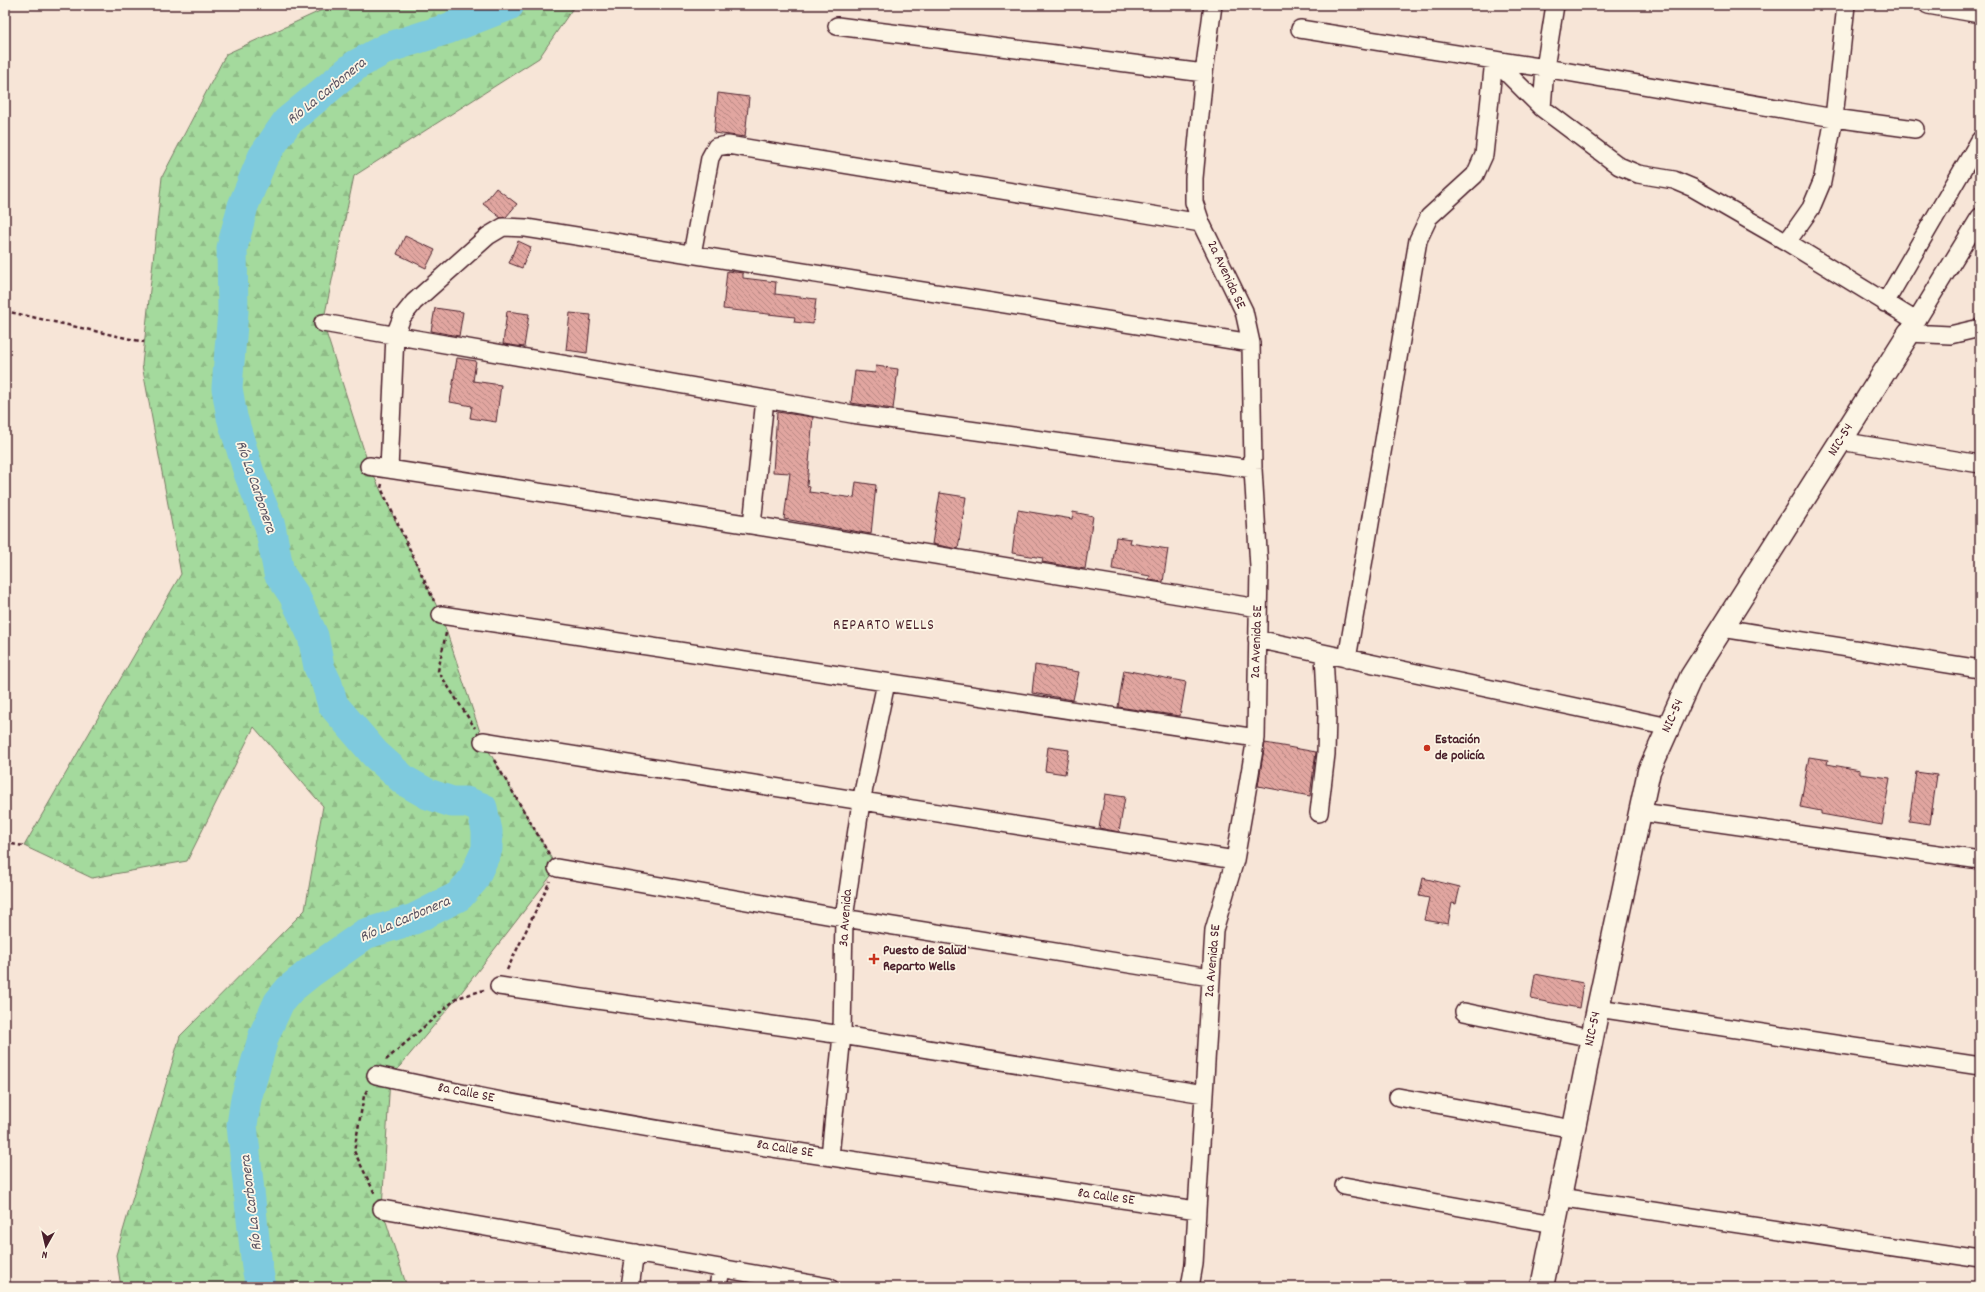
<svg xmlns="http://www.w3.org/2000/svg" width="1985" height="1292" font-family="Dekko,sans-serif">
  <defs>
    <pattern id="forest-firs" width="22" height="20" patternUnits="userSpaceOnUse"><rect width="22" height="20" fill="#a4da9d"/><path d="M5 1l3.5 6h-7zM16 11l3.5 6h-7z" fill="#8fbb87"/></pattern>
    <pattern id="building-back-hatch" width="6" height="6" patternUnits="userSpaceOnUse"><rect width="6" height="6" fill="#e1a6a0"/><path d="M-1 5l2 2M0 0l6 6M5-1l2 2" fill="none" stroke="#b88783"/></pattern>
  </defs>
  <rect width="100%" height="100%" fill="#f7e5d7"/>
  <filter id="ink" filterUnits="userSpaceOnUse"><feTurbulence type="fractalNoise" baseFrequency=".025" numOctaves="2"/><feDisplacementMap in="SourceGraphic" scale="8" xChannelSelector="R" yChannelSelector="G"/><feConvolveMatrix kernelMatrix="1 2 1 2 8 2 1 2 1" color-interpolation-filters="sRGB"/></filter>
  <g filter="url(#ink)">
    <!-- forest -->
    <path fill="url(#forest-firs)" stroke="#777c64" d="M333,5H575L539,58L354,176L323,323L369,466L441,615L483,741L557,868L457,998L390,1078L382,1209L407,1287H121L116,1255L180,1036L305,910L323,806L254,727L187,861L92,878L24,846L181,574L142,365L162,177L226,54Z"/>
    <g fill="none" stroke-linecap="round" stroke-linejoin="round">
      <!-- river -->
      <path stroke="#7ecade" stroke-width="31" d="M261,1287L257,1267L242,1125L246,1099L264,1035L279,1002L290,989L311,972L365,934L414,919L459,896L473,880L487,849V831L482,808L466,802H452L428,794L405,781L375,754L333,705L327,684L319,667L313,636L294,595L279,573L270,526L249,473L232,417L227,388L233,311L232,248L243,206L263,157L287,122L356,65L387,48L447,29L509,5"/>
    </g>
    <!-- building -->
    <path fill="url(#building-back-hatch)" stroke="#4a1f2b" d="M718,93L749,97L745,137L714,133Z
      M496,188L517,204L506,217L501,218L483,204Z
      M405,236L435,250L426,268L397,254Z
      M518,241L531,247L522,268L509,263Z
      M727,271L743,273V278L776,282L775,294L816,299L813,324L794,322L795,317L723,309Z
      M435,308L463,312L459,336L431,331Z
      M507,311L529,314L524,347L503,344Z
      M570,313L591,315L587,353L566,350Z
      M457,358L476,361L473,381L501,385L496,422L470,418L472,406L450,402Z
      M876,366L898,369L893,409L851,403L855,371L875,373Z
      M777,412L813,417L807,486L810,487L809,492L854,498L856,482L876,485L871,534L784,519L790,473L773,472Z
      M940,493L966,497L958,549L932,544Z
      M1018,510L1072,519L1073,512L1093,516L1085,569L1042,562L1043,558L1012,553Z
      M1116,537L1131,539L1130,543L1168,549L1163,582L1149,580L1150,576L1112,569Z
      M1035,665L1079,672L1073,700L1032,693Z
      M1124,670L1186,682L1180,716L1118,707Z
      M1265,743L1316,752L1310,796L1258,786Z
      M1048,747L1069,750L1065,774L1045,771Z
      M1809,757L1828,760L1827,764L1860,770V774L1890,778L1882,825L1821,814V811L1800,807Z
      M1916,772L1937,775L1930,824L1909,821Z
      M1105,794L1125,797L1119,832L1099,828Z
      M1423,878L1460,887L1456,904L1452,903L1448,924L1424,920L1429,898L1419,896Z
      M1535,974L1583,983L1579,1008L1531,999Z"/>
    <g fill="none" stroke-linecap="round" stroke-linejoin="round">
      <defs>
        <path id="minor" d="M1555,5L1545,68L1542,108L1619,166L1638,174L1674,180L1693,188L1787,242L1916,321
          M1928,5L1980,14
          M837,26L1204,73
          M1300,29L1545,68L1834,118L1915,129
          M1494,60L1542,108
          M1980,217L1909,333L1950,335L1980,328
          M1787,242L1811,208L1822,182L1834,118L1846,5
          M692,254L710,158L716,147L728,145L1201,223
          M1885,303L1980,140
          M323,323L852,414L1253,469
          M1840,441L1980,464
          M369,466L752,525L1258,608
          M389,469L395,335L402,317L414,302L488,236L503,227L526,228L1251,343
          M752,525L765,399
          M441,615L1256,738
          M1722,628L1980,669
          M1257,639L1669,727
          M1347,659L1418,240L1429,217L1475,175L1484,155L1494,60
          M483,741L1235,860
          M1641,812L1980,860
          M1319,813L1326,754L1327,715L1324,654
          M557,868L844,918L1210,977
          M499,986L842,1035L1204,1094
          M1598,1008L1980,1066
          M1464,1012L1592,1038
          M376,1075C647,1135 923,1170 1197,1210
          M1398,1097L1573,1129
          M830,1156L842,1035L844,918L861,802L886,683
          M1344,1186L1554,1224
          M1559,1197L1980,1260
          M382,1209L829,1287
          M630,1287L635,1253
          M718,1287L721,1268
          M1190,1287L1194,1264L1197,1210L1214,930L1235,860L1256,738L1259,567L1253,469L1251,343L1244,311L1201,223L1194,202V178L1204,73L1213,5"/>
        <path id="major" d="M1542,1287L1598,1008L1649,771L1691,677L1909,333"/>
      </defs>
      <!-- minor casing -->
      <use href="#minor" stroke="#4a1f2b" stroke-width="20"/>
      <!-- major casing -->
      <use href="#major" stroke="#4a1f2b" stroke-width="25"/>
      <!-- path -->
      <path stroke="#4a1f2b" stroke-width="2.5" stroke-dasharray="4 3" stroke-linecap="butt" d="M5,311L144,342
        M382,484L381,488L434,601
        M446,633L438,671L475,728
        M494,760L549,854
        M5,843L24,846
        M507,970L550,881
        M386,1060L457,998L484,990
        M367,1090L364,1096L354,1151L375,1194"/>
      <!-- minor -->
      <use href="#minor" stroke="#fcf5e5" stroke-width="17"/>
      <!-- major -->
      <use href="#major" stroke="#fcf5e5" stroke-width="22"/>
    </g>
  </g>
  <!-- markers -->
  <g fill="#c8321e" stroke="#fcf5e5" stroke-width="1.5">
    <circle cx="1427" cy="748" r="4"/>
    <path d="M872 953h4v4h4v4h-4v4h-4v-4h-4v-4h4z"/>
  </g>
  <g text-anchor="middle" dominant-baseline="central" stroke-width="3.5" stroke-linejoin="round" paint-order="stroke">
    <!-- street labels -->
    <g font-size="14" fill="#4a1f2b" stroke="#fcf5e5">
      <text transform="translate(1226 275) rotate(65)">2a Avenida SE</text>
      <text transform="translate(1841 440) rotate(-58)">NIC-54</text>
      <text transform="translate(1257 642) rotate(-88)">2a Avenida SE</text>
      <text transform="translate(1673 716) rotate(-66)">NIC-54</text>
      <text transform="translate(846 918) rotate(-86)">3a Avenida</text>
      <text transform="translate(1213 961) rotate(-85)">2a Avenida SE</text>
      <text transform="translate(1593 1029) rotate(-78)">NIC-54</text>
      <text transform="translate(466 1093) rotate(11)">8a Calle SE</text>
      <text transform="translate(785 1149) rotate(9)">8a Calle SE</text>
      <text transform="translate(1106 1197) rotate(8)">8a Calle SE</text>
    </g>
    <!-- poi labels -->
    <g font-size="14" font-weight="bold" fill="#4a1f2b" stroke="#fcf5e5" text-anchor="start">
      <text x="1435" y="740">Estación<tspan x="1435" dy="16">de policía</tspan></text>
      <text x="883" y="951">Puesto de Salud<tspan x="883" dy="16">Reparto Wells</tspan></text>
    </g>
    <!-- water labels -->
    <g font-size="15" font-style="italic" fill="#5a5261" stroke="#fcf5e5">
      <text transform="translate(327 92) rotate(-39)">Río La Carbonera</text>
      <text transform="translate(255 487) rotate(71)">Río La Carbonera</text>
      <text transform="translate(405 920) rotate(-23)">Río La Carbonera</text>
      <text transform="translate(252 1203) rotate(-97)">Río La Carbonera</text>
    </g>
    <!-- neighbourhood labels -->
    <g font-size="15" letter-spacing="1" fill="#4a1f2b" stroke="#fcf5e5">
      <text x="884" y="626">REPARTO WELLS</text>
    </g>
  </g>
  <!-- margin -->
  <rect width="1985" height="1292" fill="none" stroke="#fcf5e5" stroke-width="20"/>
  <rect x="10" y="10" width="1965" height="1272" fill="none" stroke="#4a1f2b" stroke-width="1.5" filter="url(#ink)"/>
  <!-- north arrow -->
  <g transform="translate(46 1246) rotate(188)" stroke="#fcf5e5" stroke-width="3" paint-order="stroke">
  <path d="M0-3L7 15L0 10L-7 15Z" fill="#4a1f2b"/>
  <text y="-6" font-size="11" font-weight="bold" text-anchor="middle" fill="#4a1f2b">N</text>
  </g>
</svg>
